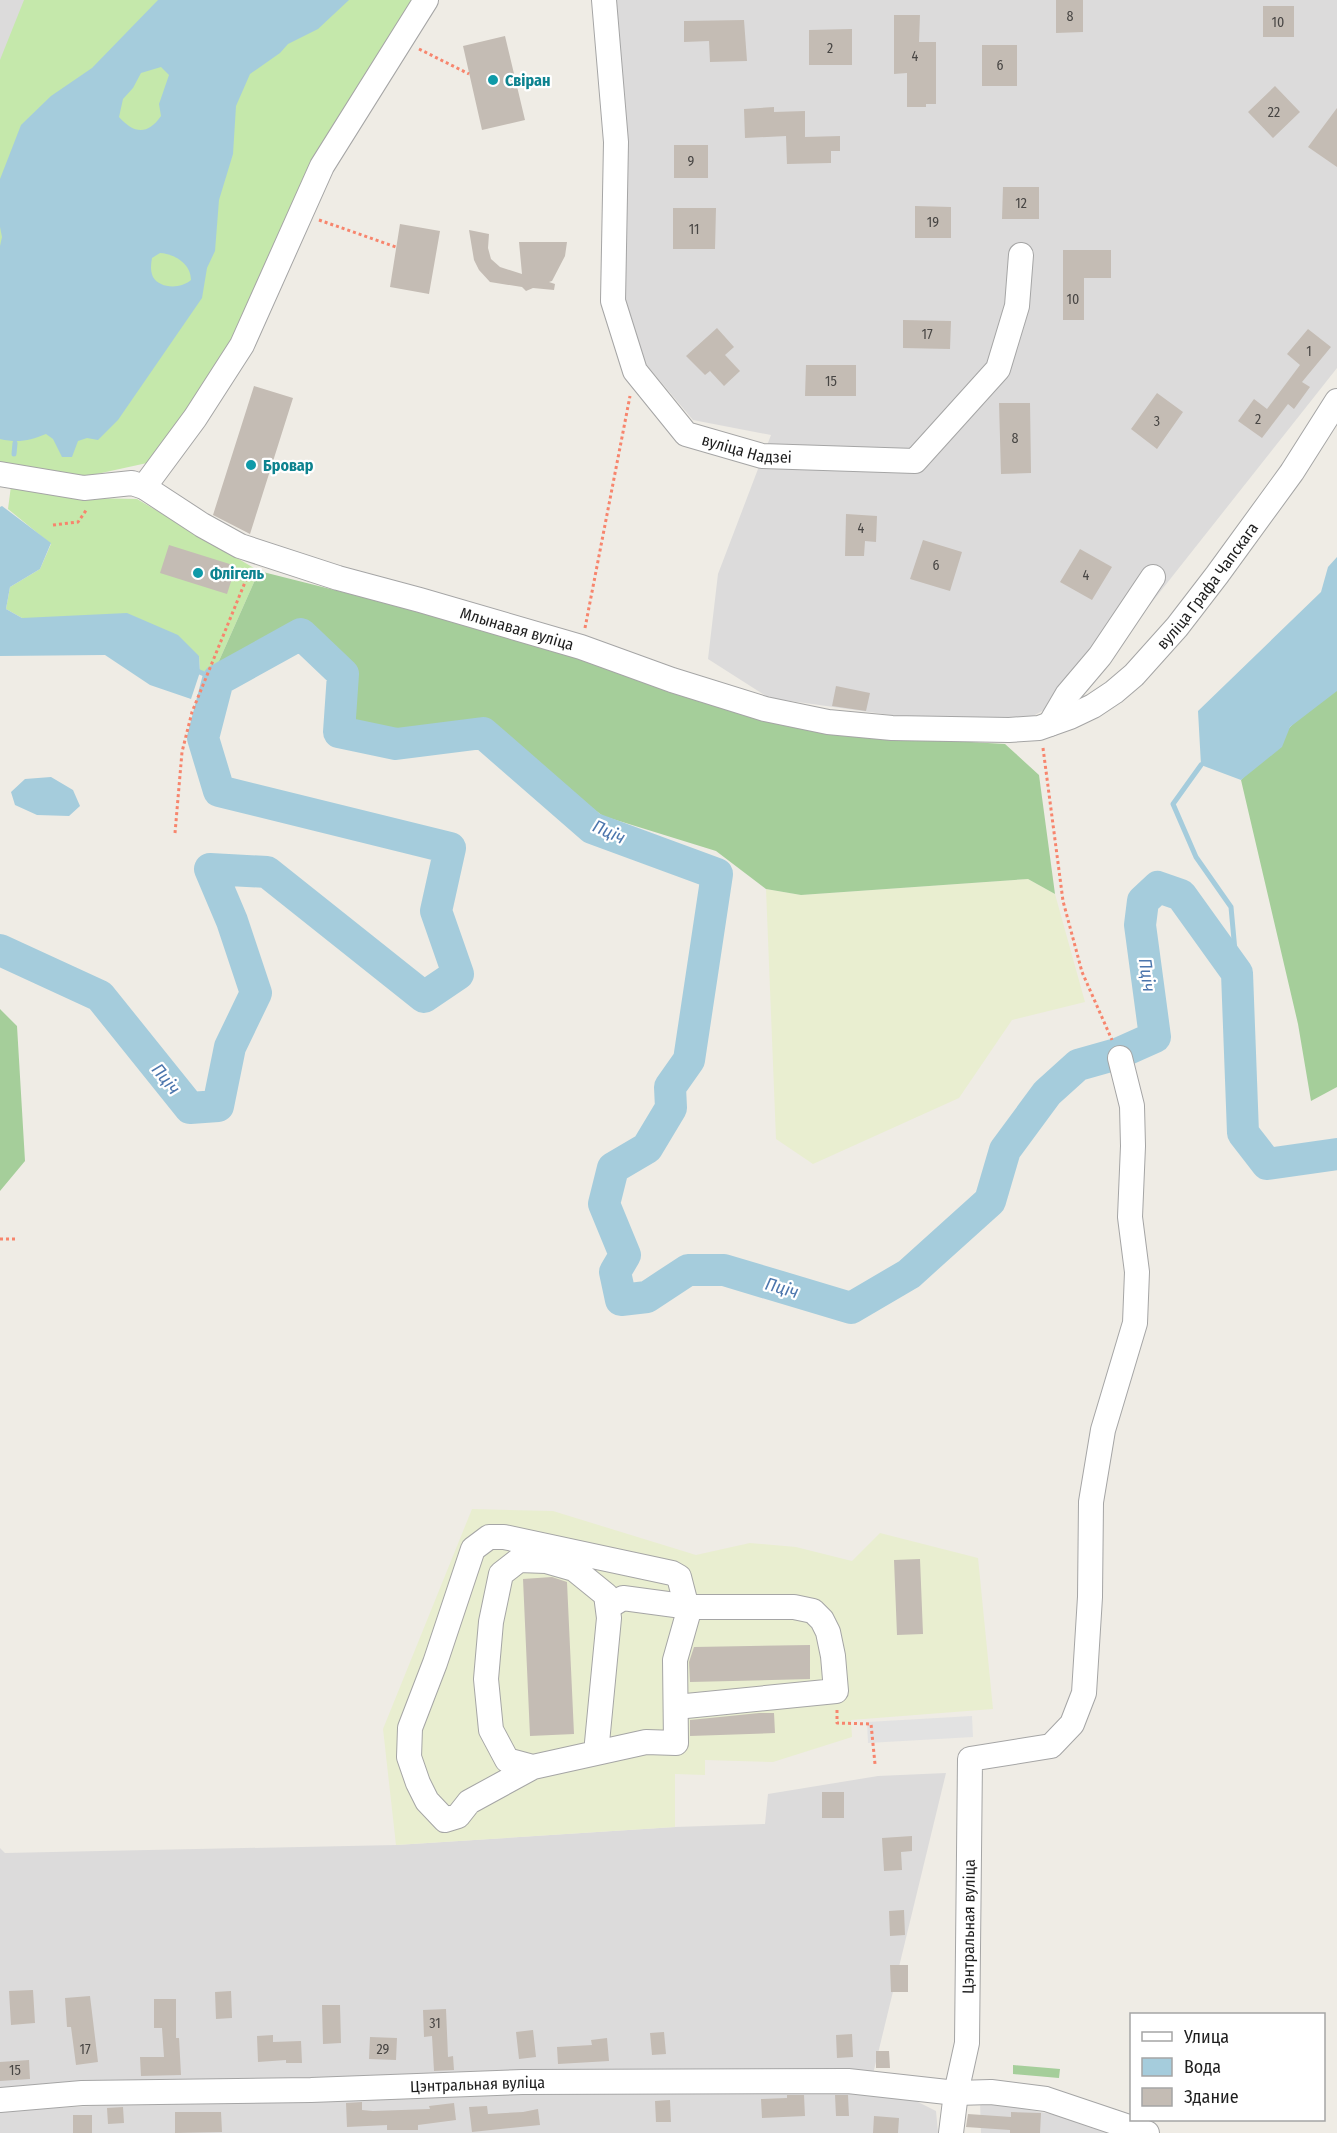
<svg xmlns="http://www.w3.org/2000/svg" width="1337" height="2133" font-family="'Fira Sans Condensed',sans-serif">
  <rect width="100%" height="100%" fill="#efece5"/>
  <!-- residential -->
  <path fill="#dcdbdb" d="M0,0H31L0,130Z
    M612,0H1337V368L1092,678L1051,706L1019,724L948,723L769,698L708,659L718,574L771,435L693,420L644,362L624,297Z
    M946,1773L873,2074L0,2092V1848L5,1853L396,1845L675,1827L765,1824L768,1794L878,1776Z
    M847,2090L902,2094L936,2111L938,2133H0V2111L164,2102L451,2093Z
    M980,2101L1095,2122L1122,2133H981Z"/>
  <!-- farmland -->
  <path fill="#e9eed0" d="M1028,879L1055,894L1085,1002L1012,1020L959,1098L813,1164L776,1139L766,889L801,895Z
    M472,1509L553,1511L696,1555L750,1543L796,1547L852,1561L880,1533L978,1558L993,1709L851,1720L852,1737L773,1762L705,1760V1775L675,1774V1827L396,1845L383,1729Z"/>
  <!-- grass -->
  <path fill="#c5e8ab" d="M24,0H419L237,339L196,401L147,463L83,477L0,464V60Z
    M11,486L85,498L137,499L259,571L215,670L200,672L199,656L22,618L6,609L10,587L40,569L51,544L8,509Z"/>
  <!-- forest -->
  <path fill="#a5ce9a" d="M259,571L577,651L884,737L1005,744L1039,775L1055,894L1028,879L801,895L766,889L716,851L603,816L484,729L397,740L345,728L351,675L301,630L221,674L215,670Z
    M1337,684V1087L1311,1101L1298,1024L1241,780L1290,727Z
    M0,1009L17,1026L25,1161L0,1191Z
    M1013,2065L1060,2069L1059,2078L1013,2074Z"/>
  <!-- parking -->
  <path fill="#e2e2e2" d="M972,1716L973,1737L868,1743L867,1722Z"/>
  <!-- water -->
  <path fill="#a5ccdc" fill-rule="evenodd" d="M158,0H349L318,29L288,44L280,53L250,74L236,106L233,154L219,200L215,251L207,268L202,298L118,420L98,440L87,438L78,441L72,457H62L53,439L46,434C29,441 18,443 0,439V246L2,237L0,227V179L21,125L51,96L92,68ZM161,67L169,75L159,104L161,116C148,135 134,134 119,117L123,99L133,88L141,73ZM160,253C175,254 191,264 191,280C181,289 160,289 153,277C150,270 151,264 152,258Z
    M2,506L51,543L40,569L10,587L6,609L22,618L127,613L178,635L199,656L200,672L191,699L150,685L105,655L0,656V507Z
    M1337,557V691L1290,727L1282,747L1241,780L1201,765L1198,711L1321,592L1328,567Z
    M51,777L73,790L80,806L69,816L37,815L15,805L11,792L25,779Z"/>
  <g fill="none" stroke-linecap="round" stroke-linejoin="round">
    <!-- stream -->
    <path stroke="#a5ccdc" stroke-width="5" d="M14,454L15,443
      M195,670L218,680
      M1201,765L1173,804L1196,857L1231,907L1237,973"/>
    <!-- river -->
    <path stroke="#a5ccdc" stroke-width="32" d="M0,950L100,996L190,1108L218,1106L230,1047L256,993L232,921L210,869L267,872L424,997L458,974L436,911L450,848L219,791L203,738L218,680L301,634L343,674L339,732L396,744L483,733L592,828L717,874L689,1060L670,1087L671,1108L647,1148L613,1168L604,1204L625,1255L615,1272L621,1300L647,1297L688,1270H724L851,1308L909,1274L990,1201L1005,1150L1047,1093L1078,1065L1117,1054L1155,1037L1140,925L1143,901L1158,887L1181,895L1237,973L1243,1133L1267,1164L1337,1154"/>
  </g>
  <!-- building -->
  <path fill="#c4bcb4" d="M1056,0H1083V32L1056,33Z
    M1263,6H1294V37H1263Z
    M894,15H920L919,42H936V104H926V107H907V73L894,74Z
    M744,20L747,61L710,62L709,41L684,42V21Z
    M852,29V65H809V30Z
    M505,36L525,120L482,130L463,46Z
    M982,45H1017V86H982Z
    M1275,86L1300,112L1273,138L1248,112Z
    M774,107V112L805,111V137L840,136V151H831V163L787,164L786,136L745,138L744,109Z
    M1337,108V167L1308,147Z
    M674,145H708V178H674Z
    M1003,187H1039V219H1002Z
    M915,206L951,207V238H915Z
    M673,208H716L715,249H673Z
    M400,224L440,231L429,294L390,287Z
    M469,230L489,234L488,248L491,259L500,267L522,274L519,242H567L565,256L552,281L549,282L555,284L554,290L533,288L526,291L522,287L490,282L479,270L474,260Z
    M1063,250H1111V278H1084V320H1063Z
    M903,320L951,321L950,349L903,348Z
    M717,328L734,347L725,355L740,371L724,386L710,371L705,375L686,356Z
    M1308,329L1331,347L1302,382L1310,387L1294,409L1288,404L1262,438L1238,421L1254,399L1267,409L1300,365L1287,354Z
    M806,365H856V396H805Z
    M254,386L293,398L250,534L213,515Z
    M1157,393L1183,412L1157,449L1131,429Z
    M999,403H1030L1031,473L1001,474Z
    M846,514L877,516L876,542L865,541L864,556H845Z
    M923,540L962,552L950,591L910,579Z
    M169,545L236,566L227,594L160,573Z
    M1080,549L1112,567L1092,600L1060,582Z
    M836,686L870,693L866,711L832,706Z
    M920,1559L923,1634L897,1635L894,1560Z
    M552,1577L567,1582L574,1734L530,1736L523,1579Z
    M810,1645V1679L690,1682L689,1662L694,1647Z
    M759,1713H774L775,1733L690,1736V1720Z
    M822,1792H844V1818H822Z
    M912,1836V1851L901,1852L902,1870L884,1871L882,1838Z
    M904,1910L905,1935L890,1936L889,1911Z
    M890,1965H908V1992H891Z
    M33,1990L35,2023L11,2025L9,1991Z
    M231,1991L232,2018L216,2019L215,1992Z
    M90,1996L98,2062L76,2065L71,2027H67L65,1998Z
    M154,1999H176V2038H179L181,2075L141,2076L140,2057H164L162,2028H154Z
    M322,2005H340L341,2043L323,2044Z
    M446,2009L448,2057L453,2056L454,2070L434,2071L432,2036L424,2037L423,2010Z
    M533,2030L536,2057L519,2059L516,2032Z
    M664,2032L666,2054L652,2055L650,2033Z
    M852,2034L853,2057L837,2058L836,2035Z
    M273,2035V2042L301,2041L302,2063H286V2060L258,2062L257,2036Z
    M370,2037L397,2038L396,2060L369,2059Z
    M607,2038L609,2061L558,2064L557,2047L592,2045L591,2040Z
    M876,2051H889L890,2068H876Z
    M29,2060L30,2079L0,2081V2062Z
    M787,2095H804L805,2116L762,2118L761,2099L787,2098Z
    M835,2095H848L849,2116H836Z
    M670,2100L671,2122H656L655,2101Z
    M362,2102V2110L373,2111L430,2109L429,2106L454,2103L456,2120L418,2125V2130H387V2125L347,2127L346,2103Z
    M487,2106L488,2114L523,2112L538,2109L540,2125L472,2132L469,2107Z
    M123,2107L124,2123L108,2124L107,2108Z
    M175,2112H221L222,2132L175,2133Z
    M1011,2112L1041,2113L1040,2133H1010V2130L966,2127L968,2114L1011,2117Z
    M73,2115H92V2133H73Z
    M874,2116L899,2118L898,2133H873Z"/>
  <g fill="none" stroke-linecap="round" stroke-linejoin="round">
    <defs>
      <g id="minor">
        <path id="s1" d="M604,0L616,142L613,301L635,371L686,434L762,456L915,461L998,369L1017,306L1021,255"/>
        <path id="s2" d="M0,474L84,488L132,483L144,487L202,525L240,546L338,578L420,600L581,647L672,680L765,709L828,722L892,728L1009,730L1039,728L1070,717L1093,706L1114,692L1134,675L1177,627L1217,575L1292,472L1337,401"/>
        <path d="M144,487L195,418L242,345L322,166L426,0"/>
        <path d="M1050,724L1067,695L1100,656L1153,577"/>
        <path d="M608,1607L623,1598L690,1607H794L813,1611L822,1620L828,1632L833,1656L836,1691L676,1707"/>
        <path d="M533,1767L469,1802L458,1816L445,1820L427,1801L418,1783L409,1757L410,1728L435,1663L473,1549L489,1537H504L672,1573L679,1577L686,1604L690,1607L675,1660L676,1743L646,1742L533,1767L507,1760L491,1730L486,1679L491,1622L501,1574L519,1560L546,1561L574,1569L606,1595L609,1618L596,1753"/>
        <path id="s3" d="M0,2100L82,2093L311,2090L522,2082L848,2081L956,2093L991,2092L1046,2099L1147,2133"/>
        <path id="s4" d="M951,2133L956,2093L967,2043L970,1759L1051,1746L1072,1724L1084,1693L1090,1597L1091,1502L1103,1430L1135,1323L1137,1272L1130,1217L1133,1146L1132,1106L1120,1058"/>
      </g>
    </defs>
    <!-- minor casing -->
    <use href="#minor" stroke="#a5a5a5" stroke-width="26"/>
    <!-- path -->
    <path stroke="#f7856d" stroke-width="3" stroke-dasharray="3 3" stroke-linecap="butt" d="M419,49L469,74
      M319,220L396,247
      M53,525L78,522L87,509
      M585,628L630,396
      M1043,748L1063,901L1082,972L1112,1040
      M175,833L182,752L192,712L250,570
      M0,1239H17
      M837,1710V1723L871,1724L875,1764"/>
    <!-- minor -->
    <use href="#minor" stroke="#fff" stroke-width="24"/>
  </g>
  <!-- markers -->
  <g fill="#0f9aa8" stroke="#fff" stroke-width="2">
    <circle cx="493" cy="80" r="6"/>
    <circle cx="251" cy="465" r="6"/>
    <circle cx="198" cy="573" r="6"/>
  </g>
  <g text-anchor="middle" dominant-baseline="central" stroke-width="4.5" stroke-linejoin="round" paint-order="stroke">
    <!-- number labels -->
    <g font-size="14" fill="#484644">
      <text x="1070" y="16">8</text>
      <text x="1278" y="22">10</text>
      <text x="830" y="48">2</text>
      <text x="915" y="56">4</text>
      <text x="1000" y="65">6</text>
      <text x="1274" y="112">22</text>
      <text x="691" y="161">9</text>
      <text x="1021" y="203">12</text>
      <text x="933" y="222">19</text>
      <text x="694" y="229">11</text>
      <text x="1073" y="299">10</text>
      <text x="927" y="334">17</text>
      <text x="1309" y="351">1</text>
      <text x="831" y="381">15</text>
      <text x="1258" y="419">2</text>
      <text x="1157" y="421">3</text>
      <text x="1015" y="438">8</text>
      <text x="861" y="528">4</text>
      <text x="936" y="565">6</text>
      <text x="1086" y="575">4</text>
      <text x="435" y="2023">31</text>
      <text x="85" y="2049">17</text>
      <text x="383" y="2049">29</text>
      <text x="15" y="2070">15</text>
    </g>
    <!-- culture labels -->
    <g font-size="16" font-weight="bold" fill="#0d838f" stroke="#fff" text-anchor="start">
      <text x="505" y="80">Свіран</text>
      <text x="263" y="465">Бровар</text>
      <text x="210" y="573">Флігель</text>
    </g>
    <!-- street labels -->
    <g font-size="16" fill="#1e1e1e" stroke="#fff">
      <text stroke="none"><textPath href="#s1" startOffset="519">вуліца Надзеі</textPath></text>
      <text stroke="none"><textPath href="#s2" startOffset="1310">вуліца Графа Чапскага</textPath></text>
      <text stroke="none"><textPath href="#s2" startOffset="548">Млынавая вуліца</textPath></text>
      <text stroke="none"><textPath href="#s4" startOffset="208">Цэнтральная вуліца</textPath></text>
      <text stroke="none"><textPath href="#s3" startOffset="478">Цэнтральная вуліца</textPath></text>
    </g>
    <!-- water labels -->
    <g font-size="18" font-style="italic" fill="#4c76ad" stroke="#fff">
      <text transform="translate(609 832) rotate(24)">Пціч</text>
      <text transform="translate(1147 975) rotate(82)">Пціч</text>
      <text transform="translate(166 1079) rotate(51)">Пціч</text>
      <text transform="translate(782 1288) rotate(16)">Пціч</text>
    </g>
  </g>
  <!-- legend -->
  <rect x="1130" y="2013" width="195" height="108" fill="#ffffff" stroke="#a5a5a5" stroke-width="1.5"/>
  <rect x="1142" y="2032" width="30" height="9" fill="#ffffff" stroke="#a5a5a5" stroke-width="1.5"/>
  <text x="1184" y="2043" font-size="18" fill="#1e1e1e">Улица</text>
  <rect x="1142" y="2058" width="30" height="18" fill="#a5ccdc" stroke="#a5a5a5" stroke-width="1.5"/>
  <text x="1184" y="2073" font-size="18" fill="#1e1e1e">Вода</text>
  <rect x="1142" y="2088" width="30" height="18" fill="#c4bcb4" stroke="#a5a5a5" stroke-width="1.5"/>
  <text x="1184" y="2103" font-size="18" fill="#1e1e1e">Здание</text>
</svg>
